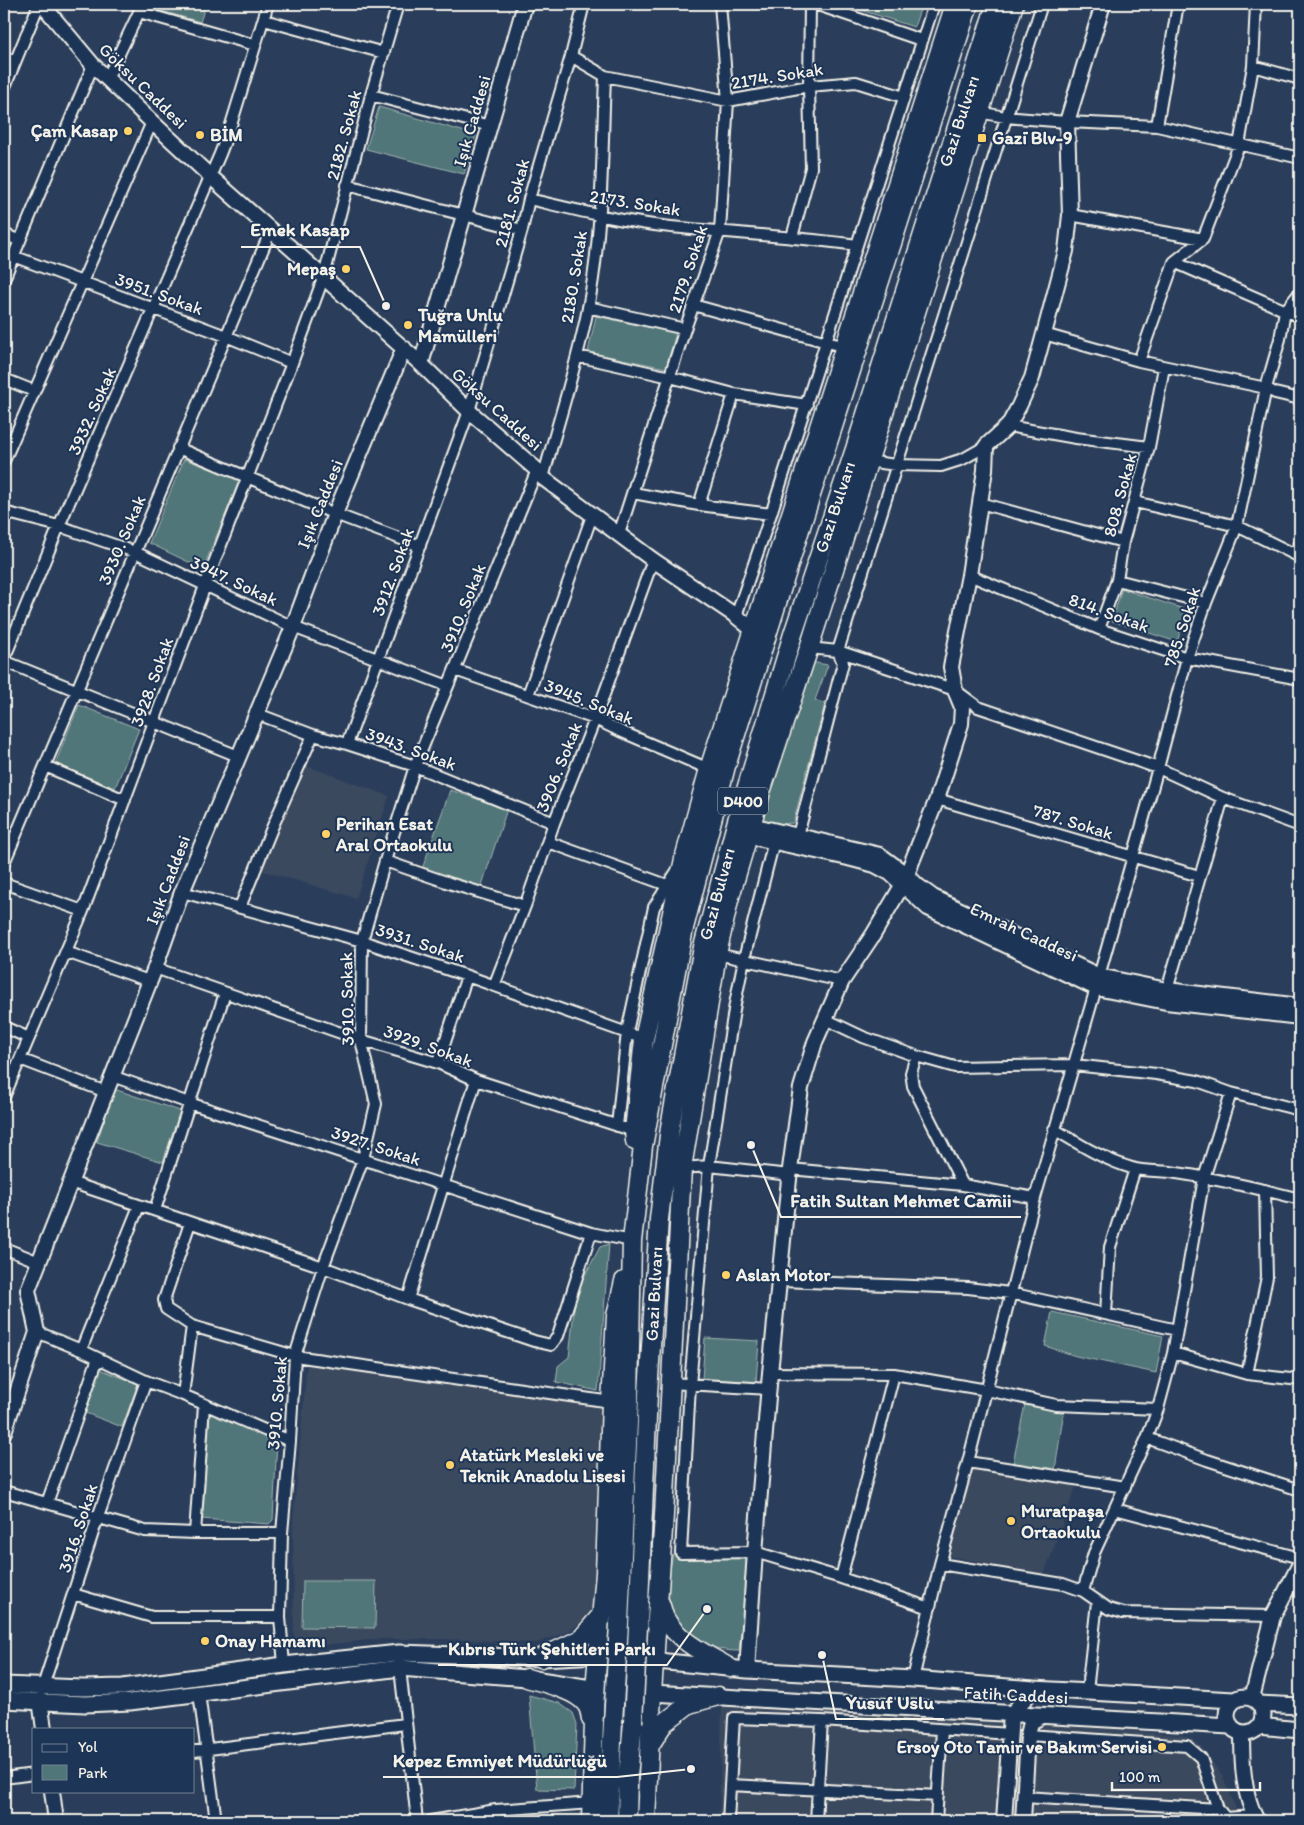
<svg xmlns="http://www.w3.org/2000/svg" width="1304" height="1825" font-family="Itim,sans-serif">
  <rect width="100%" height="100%" fill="#2a3e5b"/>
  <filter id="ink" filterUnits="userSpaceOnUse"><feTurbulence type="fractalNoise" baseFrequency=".02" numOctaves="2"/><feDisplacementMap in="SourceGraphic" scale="10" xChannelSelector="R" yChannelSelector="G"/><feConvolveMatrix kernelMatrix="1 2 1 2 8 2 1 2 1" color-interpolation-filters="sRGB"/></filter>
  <g filter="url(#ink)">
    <!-- built -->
    <path fill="#3a485f" d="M304,765L389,796L356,898L260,870Z
      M307,1363L507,1393L604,1406L594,1598L587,1619L567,1632L536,1643L444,1639H378L305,1647L294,1641L293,1523Z
      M973,1466L1076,1486L1044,1575L950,1556Z
      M722,1707L843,1709L1182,1735L1199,1745L1222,1775L1241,1821H719Z"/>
    <!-- green -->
    <path fill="#517679" stroke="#a2b4b0" d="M153,4H206L200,22L151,8Z
      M842,4H922L914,27Z
      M379,107L476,135L464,174L366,149Z
      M596,316L676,333L666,368L588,352Z
      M184,459L240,479L203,569L149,543Z
      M1122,589L1187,610L1177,642L1112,621Z
      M810,662L828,665L815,700L825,704L793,823L779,824L766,823L759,812Z
      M79,705L139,729L115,788L55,764Z
      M450,790L507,809L481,888L422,869Z
      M114,1089L180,1111L163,1162L97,1142Z
      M609,1244L598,1391L556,1382L558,1366L569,1357L576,1292L600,1247Z
      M1052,1312L1163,1336L1156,1373L1076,1356L1045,1346Z
      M705,1338L759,1341L756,1382L702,1379Z
      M100,1369L138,1384L122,1427L83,1412Z
      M1025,1404L1064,1410L1055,1470L1013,1463Z
      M210,1412L277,1440L273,1520L269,1524L201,1519Z
      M673,1555H738L749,1562L739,1651C714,1651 698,1643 681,1625C678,1621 673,1618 671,1613C666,1599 669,1570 673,1555Z
      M303,1581H376L375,1628L302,1627Z
      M529,1695L559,1703L573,1713L577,1724L574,1790L537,1789Z"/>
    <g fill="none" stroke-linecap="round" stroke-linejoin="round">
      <defs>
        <path id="street" d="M815,4L921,40
          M139,12L255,45
          M264,20L384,53
          M571,56L605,76L728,101L809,86L856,82L904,97
          M4,57L15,62
          M1253,66L1300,79
          M107,79L139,12L141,4
          M4,89L39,4
          M371,95L490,126
          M979,112L1005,117L1067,122L1157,126L1300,158
          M1157,126L1178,4
          M347,185L522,230
          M529,199C576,210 623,222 671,227C733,233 795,237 857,245
          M1070,215L1203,239
          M4,234L20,241
          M792,237L811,168L809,86L810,4
          M13,256L226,336L292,363
          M1174,262L1300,317
          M4,279L93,65
          M693,305L845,347
          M588,307L685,329
          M1044,334L1139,361L1266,388L1275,393L1300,399
          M577,356L670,377L734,394L807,405
          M1139,361L1174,262L1203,239L1239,145L1253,66L1256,4
          M4,379L34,391
          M1008,426L1076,438L1149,447
          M178,448L335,514L420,546
          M4,461L152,122
          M867,461L896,465L941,466L963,459L986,446
          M543,478C558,422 577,365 588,308C603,232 602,153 605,76
          M633,493L699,505L771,514
          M1135,502L1237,526L1300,557
          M980,503L1123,542
          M699,505L734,394
          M4,512L59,526L135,552L293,627L448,686
          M619,534L685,329L720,231L728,101L720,4
          M1294,554L1300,544
          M969,575L1099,629L1187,658L1300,679
          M1117,580L1206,603
          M736,616L771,514L934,4
          M1099,629L1117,580L1123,542L1149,447L1164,367
          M809,648L838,651L955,690L978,707L1158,768L1223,798L1300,826
          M4,659L59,526L220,154L231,125L268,4
          M4,661L238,756
          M455,670L595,719L620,731L709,769
          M528,695L593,513
          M255,713L313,735L347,744L415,766L554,823
          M347,744L469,411L522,230L529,199L571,56L584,4
          M45,766L125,800
          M937,799L1199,876
          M798,835L843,663L838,651L1042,4
          M774,841L744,959L735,1004L709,1166L690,1385L681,1553L755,1552L841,1578L930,1608
          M548,842L667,885
          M385,861L452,884L525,906
          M4,863L271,230
          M4,883L83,911
          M182,892L362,941L467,976L644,1039
          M240,907L272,828L313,735
          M66,952L149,981
          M717,954L842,981
          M155,968L361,1040L438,1063L476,1080L634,1131
          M1099,976L1158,768L1187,658L1206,603L1237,526L1266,388L1280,339L1285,311L1300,292
          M494,986L525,906L554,823L595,719L653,560
          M1167,990L1223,798
          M825,1019L863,1037L916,1056L955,1067L1074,1065L1156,1074L1197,1081L1231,1093L1300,1110
          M4,1027L29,1038
          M916,1056L911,1073L913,1086L963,1185
          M20,1059L106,1092
          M438,1063L467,976
          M112,1076L189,1103L591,1233L632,1241
          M4,1097L83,911L205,586L292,363L324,276L371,95L398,4
          M617,1126L627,1032L654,907L677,871
          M1054,1129C1079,1144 1104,1160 1132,1168C1144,1172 1157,1170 1170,1172C1214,1178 1257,1188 1300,1199
          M682,1168L709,1166L790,1175
          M790,1169L963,1185L1035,1198
          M70,1182L323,1267L408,1299L534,1341L551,1345L558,1336L591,1233
          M155,1210L225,993
          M4,1248L39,1262
          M780,1281L968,1288L1010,1293L1177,1330
          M408,1299L476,1080
          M1106,1314L1110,1247L1135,1169
          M192,1326L295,1356L611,1402
          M37,1332L81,1350L146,1381L183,1395L290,1441
          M81,1350L139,1206
          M1173,1353L1247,1374L1300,1380
          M770,1373L894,1374L987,1390L1056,1405L1158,1409
          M1247,1374L1267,1277L1265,1190
          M670,1383L769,1389
          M183,1395L192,1326L166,1309L164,1300L190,1223
          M1147,1438L1207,1460L1300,1490
          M968,1462L1125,1487
          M4,1491L145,1531L195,1533H282
          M47,1503L98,1358
          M1115,1509L1300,1558
          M195,1533L204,1405
          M940,1564L1063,1584L1083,1591L1109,1609L1123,1613L1273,1616
          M841,1578L894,1374
          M1083,1591L1094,1553L1147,1438L1158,1409L1173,1353L1204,1178L1231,1093
          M73,1594L152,1617H280
          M284,1665L280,1617L282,1533L290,1441L295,1356L323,1267L363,1159L376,1104L361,1040L362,941L385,861L415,766L537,470
          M400,1668L417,1821
          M913,1679L940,1564L968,1462L1035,1198L1096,988
          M43,1686L98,1517L146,1381
          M1087,1691L1097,1602
          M199,1693L216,1821
          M1028,1735L1187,1746L1201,1758L1218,1809L1228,1821
          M194,1751L405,1724
          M4,1778L34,1774
          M730,1785L938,1796
          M1024,1797L1218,1809
          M496,1810L497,1821
          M1225,1818L1254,1816
          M431,1821L496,1810L592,1803
          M728,1821L734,1718L822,1721L1010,1734
          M816,1821L822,1721
          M936,1821L942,1730"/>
        <path id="secondary" d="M42,4L93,65L152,122L210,176L421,364L469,411L537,470L543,478L653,560L736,616L753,630
          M421,364L525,4
          M751,825L880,855L907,875L918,886L933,897L1099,976L1167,990L1300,1006
          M748,836L848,858L875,865L890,873L928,908L1096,988L1166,1002L1300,1017
          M4,1432L37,1332L28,1290L155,968L182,892L293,627L335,514L404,348
          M747,1670L755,1552L770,1373L790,1169L801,1088L815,1042L842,981L873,935L903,884L937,799L961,724L962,707L955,690L951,667L969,575L980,503L985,470L986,446L1008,426L1019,406L1032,378L1044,334L1066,251L1070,215L1067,122L1103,4
          M1252,1698L1273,1616L1300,1564
          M40,1700L44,1729
          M1242,1733C1242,1764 1243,1794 1257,1821
          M52,1791L56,1821
          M1004,1821L1011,1714L1034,1689
          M1023,1821L1028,1735L1031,1722L1044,1715"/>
        <path id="primary" d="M4,1685L83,1688L123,1687L284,1665L399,1653L541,1658L598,1655L747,1670L913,1679L1034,1689L1234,1700
          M1227 1715a18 18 0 1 1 36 0a18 18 0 1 1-36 0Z
          M4,1700L85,1704L130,1702L400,1668L527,1678L591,1688L652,1693L1230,1726
          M1259,1704L1300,1706
          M1259,1726L1300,1730"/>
        <path id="highway" d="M635,1141L634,1131L644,1039L684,859L709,769L955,4
          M660,1603C662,1608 663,1614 665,1618C678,1642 708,1655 730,1668
          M619,1624L629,1400L632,1241L643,1146L684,928L726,766L802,523L969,4
          M638,1627L648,1394L659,1219L670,1127L703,947L739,813L793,634L855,449L996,4
          M541,1658L581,1639L602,1614
          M527,1678C544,1683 576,1690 586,1704C590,1709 590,1713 591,1719
          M650,1745L664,1723L689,1704L718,1696
          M591,1821L595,1689L605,1573L611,1402L616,1316L624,1281
          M608,1821L613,1722
          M627,1821L628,1777L633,1722
          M646,1821L652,1693L664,1515L682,1168L717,954L729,900L761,792L809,648L1014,4"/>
      </defs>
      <!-- street casing -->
      <use href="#street" stroke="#f4f1e8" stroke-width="14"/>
      <!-- secondary casing -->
      <use href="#secondary" stroke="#f4f1e8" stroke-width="18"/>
      <!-- primary casing -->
      <use href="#primary" stroke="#f4f1e8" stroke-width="19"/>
      <!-- highway casing -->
      <use href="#highway" stroke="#f4f1e8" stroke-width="21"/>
      <!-- street -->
      <use href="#street" stroke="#1d3557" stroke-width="10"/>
      <!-- secondary -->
      <use href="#secondary" stroke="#1d3557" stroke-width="14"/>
      <!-- primary -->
      <use href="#primary" stroke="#1d3557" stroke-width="15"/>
      <!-- highway -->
      <use href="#highway" stroke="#1d3557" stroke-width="18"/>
      <defs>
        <path id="highway-bridge" d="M613,1722L619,1624
          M633,1722L638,1627"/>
      </defs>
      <!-- highway-bridge casing -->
      <use href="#highway-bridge" stroke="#f4f1e8" stroke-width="21" stroke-linecap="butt"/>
      <!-- highway-bridge -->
      <use href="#highway-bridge" stroke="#1d3557" stroke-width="18"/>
    </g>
  </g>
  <!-- markers -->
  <g fill="#ffd166" stroke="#1d3557" stroke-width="2">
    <circle cx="128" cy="131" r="5"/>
    <circle cx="200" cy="135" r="5"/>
    <rect x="977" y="133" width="10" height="10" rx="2.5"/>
    <circle cx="346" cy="269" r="5"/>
    <circle cx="408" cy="325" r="5"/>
    <circle cx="326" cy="834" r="5"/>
    <circle cx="726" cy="1275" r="5"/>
    <circle cx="450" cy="1465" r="5"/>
    <circle cx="1011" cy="1521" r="5"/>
    <circle cx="205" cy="1641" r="5"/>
    <circle cx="1162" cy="1747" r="5"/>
  </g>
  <g text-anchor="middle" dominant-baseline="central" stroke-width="4" stroke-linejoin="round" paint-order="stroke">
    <!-- shield labels -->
    <rect fill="#1d3557" stroke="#b4b9bc" stroke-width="1" x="718" y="787.5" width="50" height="27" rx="4"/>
    <g font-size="16" font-weight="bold" fill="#f4f1e8">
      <text x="743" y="801">D400</text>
    </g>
    <!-- street labels -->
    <g font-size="18" fill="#f4f1e8" stroke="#1d3557">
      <text transform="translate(777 76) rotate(-9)">2174. Sokak</text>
      <text transform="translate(143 86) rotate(44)">Göksu Caddesi</text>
      <text transform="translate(472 121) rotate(-74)">Işık Caddesi</text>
      <text transform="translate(959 121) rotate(-72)">Gazi Bulvarı</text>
      <text transform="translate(344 135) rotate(-75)">2182. Sokak</text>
      <text transform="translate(512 203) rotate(-75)">2181. Sokak</text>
      <text transform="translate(635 203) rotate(9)">2173. Sokak</text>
      <text transform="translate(688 269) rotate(-72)">2179. Sokak</text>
      <text transform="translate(574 277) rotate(-81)">2180. Sokak</text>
      <text transform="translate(159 294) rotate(20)">3951. Sokak</text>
      <text transform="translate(497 409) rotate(42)">Göksu Caddesi</text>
      <text transform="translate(92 411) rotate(-66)">3932. Sokak</text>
      <text transform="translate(1120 495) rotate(-75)">808. Sokak</text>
      <text transform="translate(320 504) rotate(-68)">Işık Caddesi</text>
      <text transform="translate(835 507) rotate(-72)">Gazi Bulvarı</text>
      <text transform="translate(122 540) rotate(-67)">3930. Sokak</text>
      <text transform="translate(393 572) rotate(-70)">3912. Sokak</text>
      <text transform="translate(234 581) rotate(25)">3947. Sokak</text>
      <text transform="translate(463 608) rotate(-68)">3910. Sokak</text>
      <text transform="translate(1109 613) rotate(20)">814. Sokak</text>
      <text transform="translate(1182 627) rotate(-72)">785. Sokak</text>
      <text transform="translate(152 682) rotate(-70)">3928. Sokak</text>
      <text transform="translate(589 702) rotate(22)">3945. Sokak</text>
      <text transform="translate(411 749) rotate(20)">3943. Sokak</text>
      <text transform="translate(559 767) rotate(-68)">3906. Sokak</text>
      <text transform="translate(1073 822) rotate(17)">787. Sokak</text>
      <text transform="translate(168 880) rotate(-69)">Işık Caddesi</text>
      <text transform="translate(717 894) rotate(-75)">Gazi Bulvarı</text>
      <text transform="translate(1024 932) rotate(25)">Emrah Caddesi</text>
      <text transform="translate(420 943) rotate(18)">3931. Sokak</text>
      <text transform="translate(347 999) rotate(-91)">3910. Sokak</text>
      <text transform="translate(428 1046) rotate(20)">3929. Sokak</text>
      <text transform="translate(376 1146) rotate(18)">3927. Sokak</text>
      <text transform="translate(654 1294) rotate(-87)">Gazi Bulvarı</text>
      <text transform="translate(277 1403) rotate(-85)">3910. Sokak</text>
      <text transform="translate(78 1528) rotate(-72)">3916. Sokak</text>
      <text transform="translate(1016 1695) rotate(3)">Fatih Caddesi</text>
    </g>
    <!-- poi labels -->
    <g font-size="18" font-weight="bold" fill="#f4f1e8" stroke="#1d3557" text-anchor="start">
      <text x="118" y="131" text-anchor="end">Çam Kasap</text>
      <text x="210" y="135">BİM</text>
      <text x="992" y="138">Gazi̇ Blv-9</text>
      <text x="336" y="269" text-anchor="end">Mepaş</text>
      <text x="418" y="315">Tuğra Unlu<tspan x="418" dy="21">Mamülleri</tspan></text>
      <text x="336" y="824">Perihan Esat<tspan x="336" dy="21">Aral Ortaokulu</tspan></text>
      <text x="736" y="1275">Aslan Motor</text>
      <text x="460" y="1455">Atatürk Mesleki ve<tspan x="460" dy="21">Teknik Anadolu Lisesi</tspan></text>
      <text x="1021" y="1511">Muratpaşa<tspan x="1021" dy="21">Ortaokulu</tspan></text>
      <text x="215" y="1641">Onay Hamamı</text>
      <text x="1152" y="1747" text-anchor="end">Ersoy Oto Tamir ve Bakım Servisi</text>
    </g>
  </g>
  <!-- callouts -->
  <path fill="none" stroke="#f4f1e8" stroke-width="2" d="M386 306L360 247H241M751 1145L781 1217H1021M707 1609L667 1665H438M822 1655L836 1719H944M691 1769L617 1777H383"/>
  <g fill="#f4f1e8" stroke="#1d3557" stroke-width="2">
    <circle cx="386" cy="306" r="5"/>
    <circle cx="751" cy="1145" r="5"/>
    <circle cx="707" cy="1609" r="5"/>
    <circle cx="822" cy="1655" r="5"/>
    <circle cx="691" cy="1769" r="5"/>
  </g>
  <g font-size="19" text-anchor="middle" font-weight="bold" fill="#f4f1e8" stroke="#1d3557" stroke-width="4" stroke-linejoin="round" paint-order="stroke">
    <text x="300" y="236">Emek Kasap</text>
    <text x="901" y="1207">Fatih Sultan Mehmet Camii</text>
    <text x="552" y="1655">Kıbrıs Türk Şehitleri Parkı</text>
    <text x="890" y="1709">Yusuf Uslu</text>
    <text x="500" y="1767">Kepez Emniyet Müdürlüğü</text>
  </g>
  <!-- margin -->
  <rect width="1304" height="1825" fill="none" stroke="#1d3557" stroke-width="20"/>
  <rect x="10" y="10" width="1284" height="1805" fill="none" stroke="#f4f1e8" stroke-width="2" filter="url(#ink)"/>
  <!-- legend -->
  <rect x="32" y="1728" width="162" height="65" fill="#1d3557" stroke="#738091"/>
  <rect x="42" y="1744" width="25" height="8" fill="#1d3557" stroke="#738091"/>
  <text x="78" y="1752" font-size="15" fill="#f4f1e8">Yol</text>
  <rect x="42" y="1765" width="25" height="15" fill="#517679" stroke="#738091"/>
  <text x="78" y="1778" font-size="15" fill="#f4f1e8">Park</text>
  <!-- scale -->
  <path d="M1112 1782v8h148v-8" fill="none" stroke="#f4f1e8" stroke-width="2.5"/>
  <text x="1119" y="1782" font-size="15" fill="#f4f1e8" stroke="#1d3557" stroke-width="4" paint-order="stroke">100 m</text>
</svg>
